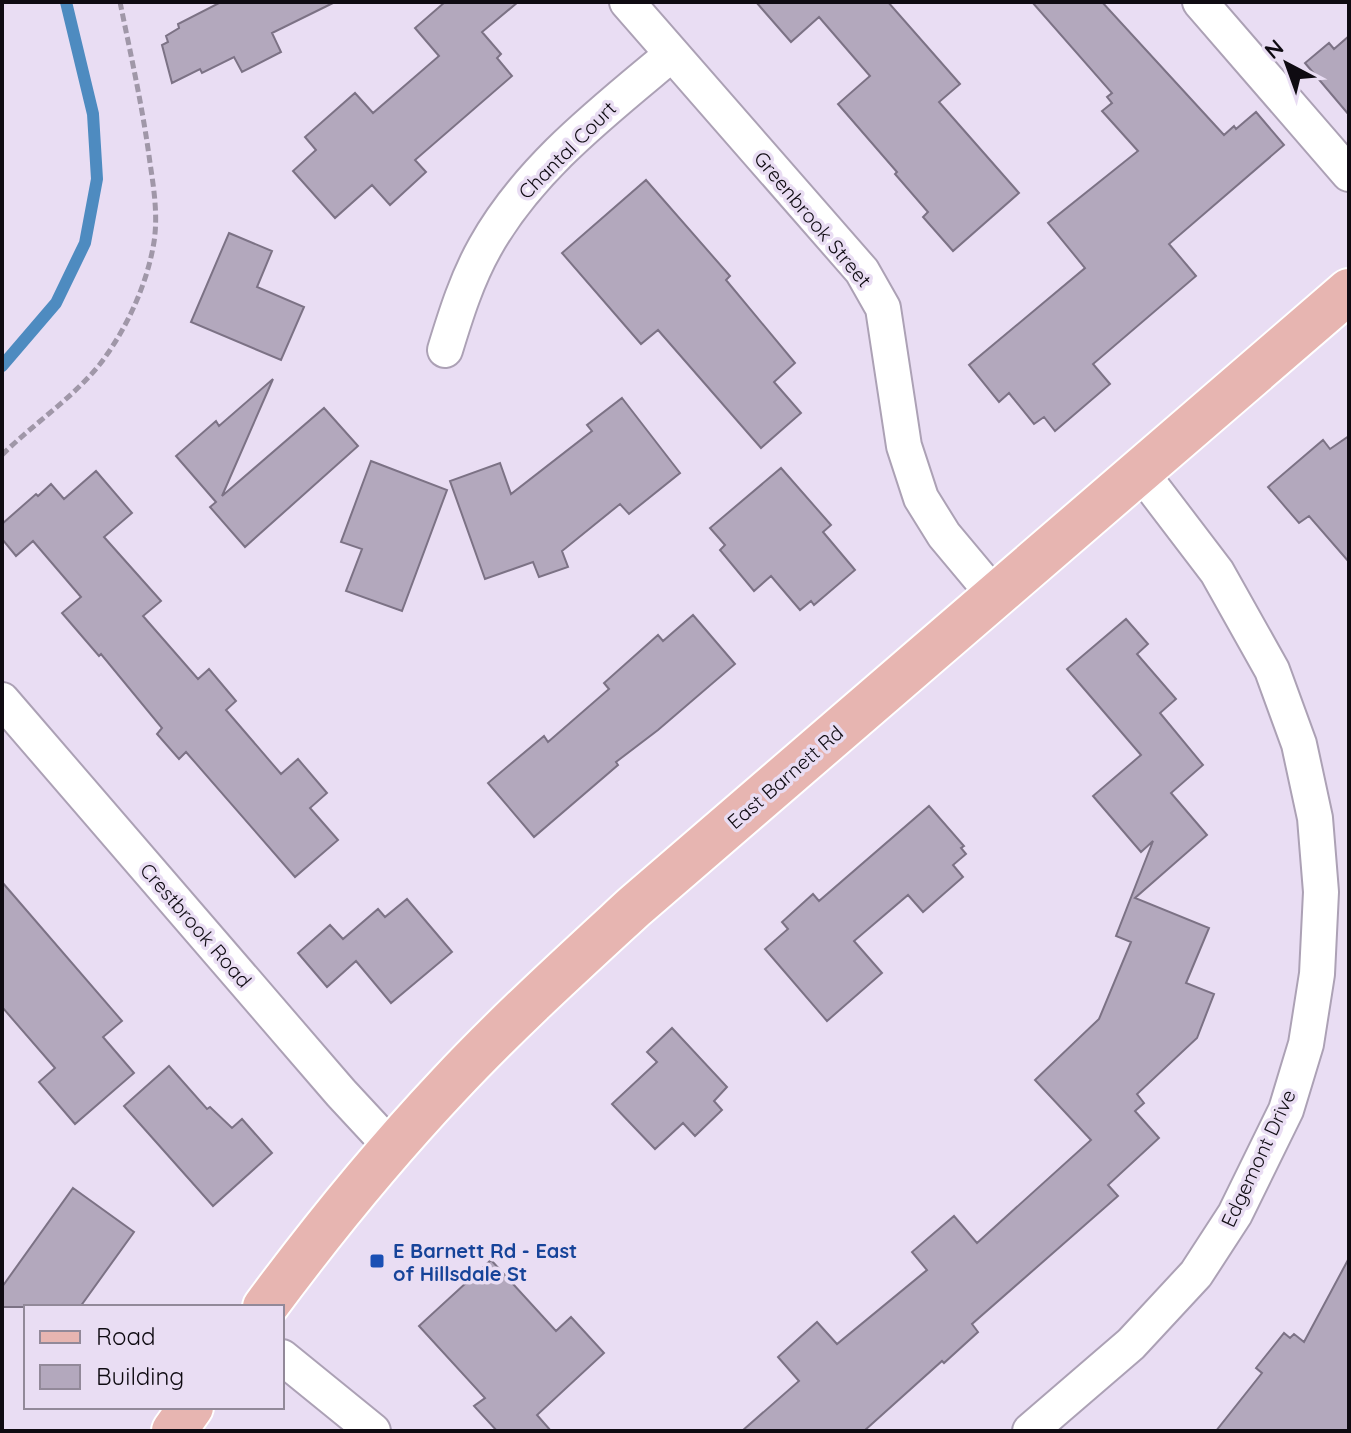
<svg xmlns="http://www.w3.org/2000/svg" width="1351" height="1433" font-family="Quicksand,sans-serif">
  <rect width="100%" height="100%" fill="#e9ddf3"/>
  <g fill="none" stroke-linecap="round" stroke-linejoin="round">
    <!-- stream -->
    <path stroke="#4e8bc0" stroke-width="12" d="M2,366L56,303L85,243L97,179L93,114L66,2"/>
  </g>
  <!-- building -->
  <path fill="#b3a8bd" stroke="#7c7285" stroke-width="2" d="M221,2H335L272,33L281,52L242,72L234,57L202,73L200,69L172,83L162,45L168,42L166,36L179,28L178,24Z
    M445,2H518L482,32L501,54L497,58L512,76L415,160L426,172L390,205L372,185L335,218L293,171L316,150L305,137L355,93L373,113L439,56L415,28Z
    M756,2H888L960,84L939,102L1019,193L953,251L923,217L928,212L895,174L897,172L838,104L870,76L819,17L791,42Z
    M1032,2H1102L1224,135L1234,126L1236,129L1256,112L1284,145L1169,244L1196,276L1093,364L1110,384L1055,431L1044,417L1034,424L1009,393L999,402L969,365L1085,268L1048,223L1138,151L1102,111L1112,103L1107,97L1112,93Z
    M1349,36V115L1305,63L1329,43L1334,49Z
    M646,180L730,276L726,280L795,363L774,382L801,413L761,448L658,330L641,344L562,253Z
    M229,233L272,251L257,287L304,307L281,360L191,322Z
    M273,379L222,496L324,408L358,446L245,547L210,507L216,502L176,456L216,421L219,426Z
    M622,398L680,473L629,514L620,504L562,551L568,567L539,577L533,562L485,579L450,481L500,463L511,494L592,431L587,425Z
    M1349,436V562L1309,516L1299,523L1268,487L1323,440L1330,449Z
    M371,461L447,490L402,611L346,591L362,549L341,542Z
    M781,468L831,525L823,532L855,570L814,605L811,601L800,610L771,576L754,591L720,550L725,545L710,528Z
    M96,471L132,513L104,537L161,601L143,616L198,679L209,669L236,701L226,710L281,774L298,759L327,793L310,808L338,840L295,877L186,752L179,759L157,734L162,728L101,654L99,656L62,613L81,597L33,541L16,556L2,539V524L36,494L38,496L51,484L64,499Z
    M693,615L735,664L658,730L616,762L618,765L534,837L488,783L544,736L548,742L609,689L604,683L658,635L663,641Z
    M1126,619L1148,644L1137,654L1176,699L1160,713L1203,765L1171,793L1207,835L1135,898L1209,928L1186,983L1214,994L1197,1038L1137,1094L1144,1103L1135,1111L1159,1138L1108,1185L1118,1196L972,1324L978,1332L944,1363L942,1361L864,1431H742L799,1381L778,1357L817,1322L837,1344L927,1270L912,1252L954,1216L977,1243L1091,1140L1035,1080L1099,1019L1131,942L1116,936L1153,841L1141,852L1093,796L1141,755L1067,669Z
    M929,806L964,846L961,848L966,854L953,865L963,877L923,912L908,895L854,941L882,973L827,1021L765,949L788,929L782,922L813,894L819,901Z
    M2,882L122,1021L103,1037L134,1073L75,1124L39,1082L55,1068L2,1007Z
    M407,899L452,952L391,1003L356,961L327,987L298,953L330,925L343,939L378,909L385,917Z
    M672,1028L727,1087L714,1101L722,1110L695,1136L683,1123L655,1149L612,1104L657,1062L647,1052Z
    M169,1066L207,1109L210,1107L232,1128L242,1119L272,1153L213,1206L124,1106Z
    M73,1188L134,1232L80,1307H2V1287Z
    M1349,1258V1431H1216L1262,1373L1256,1368L1284,1333L1290,1338L1294,1334L1304,1342Z
    M491,1260L556,1331L571,1317L604,1353L537,1415L551,1431H497L474,1406L485,1398L419,1326Z"/>
  <g fill="none" stroke-linecap="round" stroke-linejoin="round">
    <defs>
      <path id="street" d="M627,2L862,271L883,308L904,446L921,498L944,535L995,596
        M1200,2L1349,174
        M445,350C456,314 467,279 485,247C529,168 604,111 672,54
        M2,700L341,1093L393,1149
        M282,1357L373,1431
        M1030,1431L1131,1344L1196,1274L1235,1214L1286,1110L1306,1044L1317,974L1321,892L1315,818L1299,744L1272,670L1217,572L1140,471"/>
      <path id="primary" d="M265,1307C322,1230 383,1155 449,1085C507,1023 571,965 634,907L1349,291
        M174,1431L191,1407"/>
    </defs>
    <!-- street casing -->
    <use href="#street" stroke="#aca1b5" stroke-width="38"/>
    <!-- primary casing -->
    <use href="#primary" stroke="#fff" stroke-width="48"/>
    <!-- path -->
    <path stroke="#a097a8" stroke-width="5" stroke-dasharray="8 4" stroke-linecap="butt" d="M2,455C34,423 72,399 100,364C126,330 147,285 154,242C158,216 154,189 150,163C143,109 131,56 120,2"/>
    <!-- street -->
    <use href="#street" stroke="#fff" stroke-width="34"/>
    <!-- primary -->
    <use href="#primary" stroke="#e7b5b1" stroke-width="44"/>
  </g>
  <!-- markers -->
  <rect fill="#1a4fb4" stroke="#e9ddf3" stroke-width="3" x="369" y="1253" width="16" height="16" rx="4"/>
  <g text-anchor="middle" dominant-baseline="central" stroke-width="7" stroke-linejoin="round" paint-order="stroke">
    <!-- street labels -->
    <g font-size="20" fill="#0f0b12" stroke="#e9ddf3">
      <text transform="translate(567 150) rotate(-45)">Chantal Court</text>
      <text transform="translate(813 219) rotate(50)">Greenbrook Street</text>
      <text transform="translate(785 777) rotate(-41)">East Barnett Rd</text>
      <text transform="translate(196 925) rotate(49)">Crestbrook Road</text>
      <text transform="translate(1258 1158) rotate(-65)">Edgemont Drive</text>
    </g>
    <!-- transit labels -->
    <g font-size="20" font-weight="bold" fill="#164399" stroke="#e9ddf3" text-anchor="start">
      <text x="393" y="1250">E Barnett Rd - East<tspan x="393" dy="23">of Hillsdale St</tspan></text>
    </g>
  </g>
  <!-- border -->
  <rect width="1351" height="1433" fill="none" stroke="#0f0b12" stroke-width="8"/>
  <!-- legend -->
  <rect x="24" y="1305" width="260" height="104" fill="#e9ddf3" stroke="#928999" stroke-width="2"/>
  <rect x="40" y="1331" width="40" height="12" fill="#e7b5b1" stroke="#928999" stroke-width="2"/>
  <text x="96" y="1345" font-size="24" fill="#0f0b12">Road</text>
  <rect x="40" y="1365" width="40" height="24" fill="#b3a8bd" stroke="#928999" stroke-width="2"/>
  <text x="96" y="1385" font-size="24" fill="#0f0b12">Building</text>
  <!-- north arrow -->
  <g transform="translate(1287 64) rotate(319)" stroke="#e9ddf3" stroke-width="6" paint-order="stroke">
  <path d="M0-6L14 30L0 20L-14 30Z" fill="#0f0b12"/>
  <text y="-12" font-size="22" font-weight="bold" text-anchor="middle" fill="#0f0b12">N</text>
  </g>
</svg>
